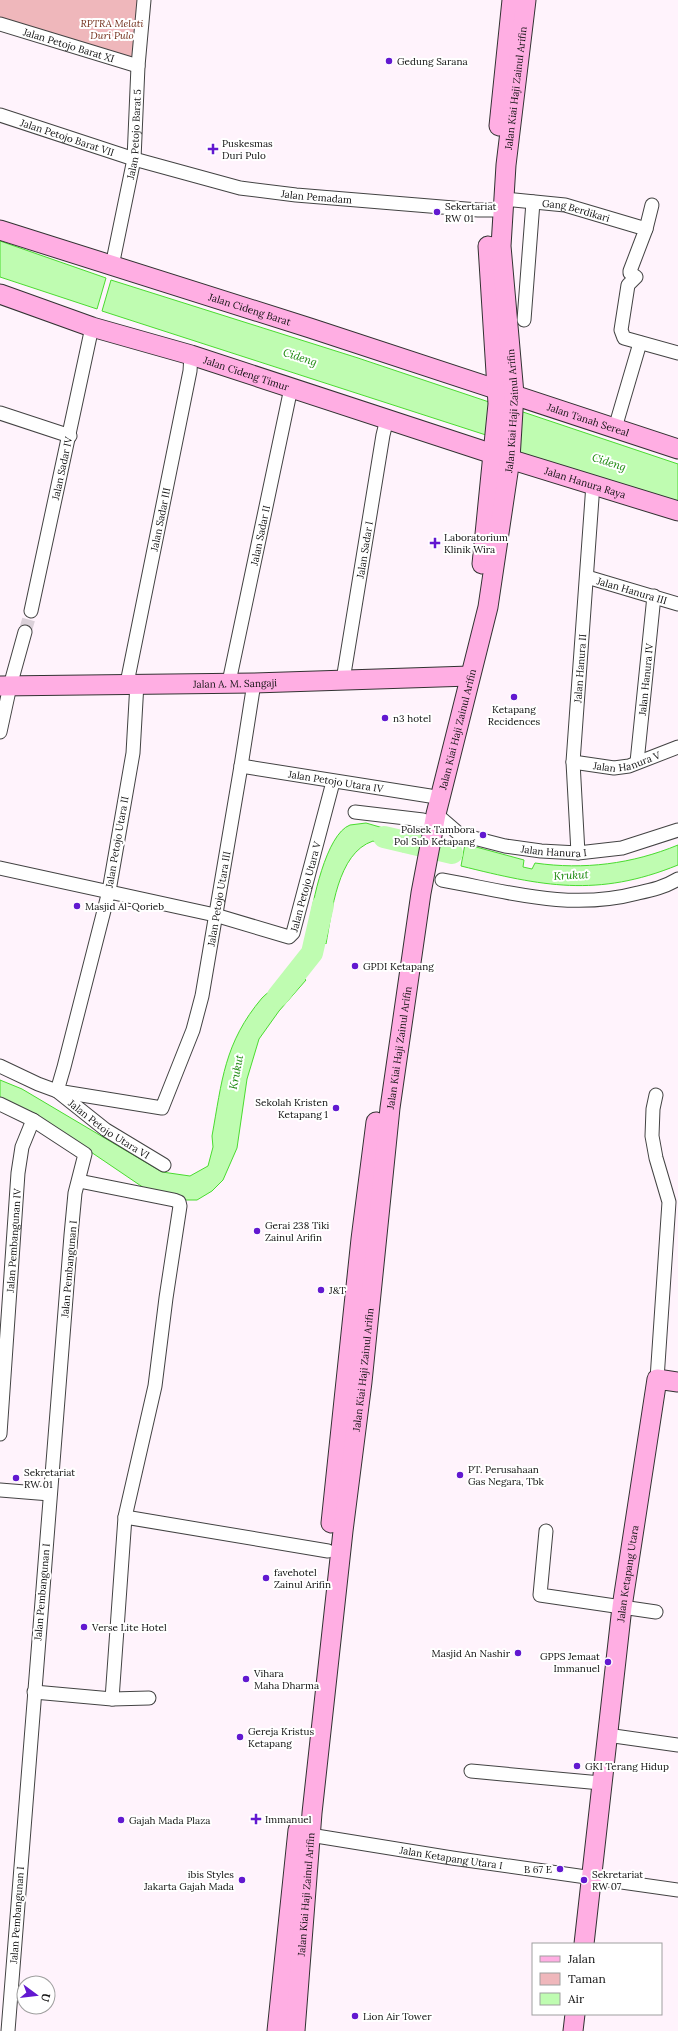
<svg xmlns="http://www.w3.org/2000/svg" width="678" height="2031" font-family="Lora,serif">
  <rect width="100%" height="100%" fill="#fff3fc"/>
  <!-- park -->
  <path fill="#efb7bb" d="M0,0H144L138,66L0,24Z"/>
  <!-- water -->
  <path fill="#bffcb1" stroke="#4adb30" d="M0,241L106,278L97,309L0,277Z
    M111,280L358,358L492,403L489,436L102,311Z
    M520,411L678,464V506L516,455Z
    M366,823L414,837L411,855L373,841C337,853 332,912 326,944L309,927C312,903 326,834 350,825C355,824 361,824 366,823Z
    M465,844L524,860L523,867L532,869L535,863C584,870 632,864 678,845V865C597,898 542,886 461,866Z
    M293,970L306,980L279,1011L259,1039L247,1079L237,1148L223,1180L212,1191L197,1200H180L147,1190L88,1150L0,1103V1080L22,1089L162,1172L190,1176L208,1166L213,1147L212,1136C222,1081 224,1043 262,998C267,992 275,989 282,985C286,981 290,975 293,970Z"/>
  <!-- pier -->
  <path fill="#fff3fc" d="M407,833L416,837L412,857L402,854Z"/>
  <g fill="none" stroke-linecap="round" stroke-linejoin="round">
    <!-- river -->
    <path stroke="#bffcb1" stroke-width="22" d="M384,837L452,853
      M278,996L312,953L323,905"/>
    <!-- street-tunnel -->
    <path stroke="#dbd1d9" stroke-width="13" stroke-dasharray="13 6" stroke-linecap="butt" d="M25,632L31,611"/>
    <defs>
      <g id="street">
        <path id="s1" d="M0,24L138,66"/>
        <path id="s2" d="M0,115L134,159L240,188L296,195L478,210H503"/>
        <path id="s3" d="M504,199L565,205L646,229L630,271V273L636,277L628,285L621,330L624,338L678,353"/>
        <path d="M646,229L652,205"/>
        <path id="s4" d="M112,266L134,159L138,66L144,0"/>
        <path d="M524,320L533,202"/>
        <path d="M0,413L70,436"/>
        <path d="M615,428L640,343"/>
        <path id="s5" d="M587,577L678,604"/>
        <path id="s6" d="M31,611L92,327"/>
        <path id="s7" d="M343,680L383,435L387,419"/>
        <path id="s8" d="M229,682L291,388"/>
        <path id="s9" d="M127,683L190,371L191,355"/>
        <path id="s10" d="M137,683L133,753L109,891L64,1067L57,1091L162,1108L193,1030L202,996L241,766L254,683"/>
        <path d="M0,732L10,686L25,632"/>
        <path id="s11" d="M573,762L614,768L629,766L678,747"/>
        <path id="s12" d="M637,762L654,596"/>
        <path id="s13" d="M241,766L430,796"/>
        <path d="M355,812L423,820"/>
        <path id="s14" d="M436,814L458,833L470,837L505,846L541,851L578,853L622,848L678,830"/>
        <path id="s15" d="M578,853L573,762L593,484"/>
        <path id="s16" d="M0,868L215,915L289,937L293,933L333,782"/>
        <path d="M442,880C509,892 570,911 638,893C652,890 665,887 678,879"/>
        <path id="s17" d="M0,1066L38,1084L57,1091L106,1130L164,1165"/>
        <path d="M656,1095L653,1109L652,1136L656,1158L669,1202L657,1379"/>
        <path d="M0,1104L33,1120L85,1154L75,1193L71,1235L8,2031"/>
        <path d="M79,1181L174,1200L179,1202L180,1206L166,1298L155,1386L125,1517L112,1699"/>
        <path id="s18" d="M0,1434L18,1173L22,1147L33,1120"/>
        <path d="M0,1490L50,1494"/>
        <path d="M125,1517L328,1551"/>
        <path d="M546,1531L540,1595L656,1612"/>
        <path d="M34,1692L112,1699L149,1698"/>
        <path d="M607,1735L678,1745"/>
        <path d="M471,1771L601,1783"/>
        <path id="s19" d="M310,1835L452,1858L678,1890"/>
      </g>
      <g id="secondary">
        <path d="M499,126L512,0"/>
        <path id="s20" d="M0,230L310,328L678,449"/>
        <path id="s21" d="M0,294L92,327L191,355L493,454L678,511"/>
        <path d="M482,564L498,404L488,246"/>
        <path id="s22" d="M0,686L254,683L470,676"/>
        <path d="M331,1523L361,1239L376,1122"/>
        <path id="s23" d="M584,1944L622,1607L657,1379L678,1382"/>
        <path d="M277,2031L298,1830"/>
        <path id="s24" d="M295,2031L312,1813L343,1531L362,1382L390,1108L421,893L436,814L488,607L510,459L514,394L501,246L506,165L526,0"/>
        <path d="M573,2031L575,2014"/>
      </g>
    </defs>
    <!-- street casing -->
    <use href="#street" stroke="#434343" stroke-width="15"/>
    <!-- secondary casing -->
    <use href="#secondary" stroke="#323232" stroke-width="21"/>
    <!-- street -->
    <use href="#street" stroke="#fff" stroke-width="13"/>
    <!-- secondary -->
    <use href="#secondary" stroke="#ffaee3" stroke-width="19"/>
  </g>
  <!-- markers -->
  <g fill="#6218d0" stroke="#fff" stroke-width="1.5">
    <circle cx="389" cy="61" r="4"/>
    <path d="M211 143h4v4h4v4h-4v4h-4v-4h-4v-4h4z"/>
    <circle cx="437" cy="212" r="4"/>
    <path d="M433 537h4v4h4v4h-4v4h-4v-4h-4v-4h4z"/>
    <circle cx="514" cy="697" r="4"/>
    <circle cx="385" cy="718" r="4"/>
    <circle cx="483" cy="835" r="4"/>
    <circle cx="77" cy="906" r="4"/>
    <circle cx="355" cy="966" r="4"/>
    <circle cx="336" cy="1108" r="4"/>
    <circle cx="257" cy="1231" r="4"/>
    <circle cx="321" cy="1290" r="4"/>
    <circle cx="460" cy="1475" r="4"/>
    <circle cx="16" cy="1478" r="4"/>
    <circle cx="266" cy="1578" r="4"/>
    <circle cx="84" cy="1627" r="4"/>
    <circle cx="518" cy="1653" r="4"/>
    <circle cx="608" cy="1662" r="4"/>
    <circle cx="246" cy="1679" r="4"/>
    <circle cx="240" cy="1737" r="4"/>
    <circle cx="577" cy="1766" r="4"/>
    <path d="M254 1813h4v4h4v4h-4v4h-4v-4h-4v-4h4z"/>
    <circle cx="121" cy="1820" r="4"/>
    <circle cx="560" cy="1869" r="4"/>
    <circle cx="242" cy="1880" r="4"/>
    <circle cx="584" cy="1880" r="4"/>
    <circle cx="355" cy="2016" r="4"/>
  </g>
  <g text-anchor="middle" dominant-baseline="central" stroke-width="4" stroke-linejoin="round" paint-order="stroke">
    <!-- park labels -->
    <g font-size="10" font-style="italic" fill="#702d18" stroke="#fff">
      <text x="112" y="23">RPTRA Melati<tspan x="112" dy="12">Duri Pulo</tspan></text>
    </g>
    <!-- street labels -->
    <g font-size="10" fill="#101010" stroke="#fff">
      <text stroke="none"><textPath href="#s1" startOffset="72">Jalan Petojo Barat XI</textPath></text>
      <text stroke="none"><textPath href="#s24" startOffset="1961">Jalan Kiai Haji Zainul Arifin</textPath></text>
      <text stroke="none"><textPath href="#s4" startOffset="134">Jalan Petojo Barat 5</textPath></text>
      <text stroke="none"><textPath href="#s2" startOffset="71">Jalan Petojo Barat VII</textPath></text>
      <text stroke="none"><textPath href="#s2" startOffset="328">Jalan Pemadam</textPath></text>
      <text stroke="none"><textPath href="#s3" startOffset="73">Gang Berdikari</textPath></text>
      <text stroke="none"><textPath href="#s20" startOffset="262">Jalan Cideng Barat</textPath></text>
      <text stroke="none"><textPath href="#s21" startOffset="259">Jalan Cideng Timur</textPath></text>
      <text stroke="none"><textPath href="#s24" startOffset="1637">Jalan Kiai Haji Zainul Arifin</textPath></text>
      <text stroke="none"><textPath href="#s20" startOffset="618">Jalan Tanah Sereal</textPath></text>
      <text stroke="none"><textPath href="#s6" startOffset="146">Jalan Sadar IV</textPath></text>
      <text stroke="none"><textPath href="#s21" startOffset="615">Jalan Hanura Raya</textPath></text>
      <text stroke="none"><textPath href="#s9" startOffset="167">Jalan Sadar III</textPath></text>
      <text stroke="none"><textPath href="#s8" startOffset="150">Jalan Sadar II</textPath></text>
      <text stroke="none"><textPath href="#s7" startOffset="132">Jalan Sadar I</textPath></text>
      <text stroke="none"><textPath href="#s5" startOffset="47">Jalan Hanura III</textPath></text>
      <text stroke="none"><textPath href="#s15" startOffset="185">Jalan Hanura II</textPath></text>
      <text stroke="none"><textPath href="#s12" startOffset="83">Jalan Hanura IV</textPath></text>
      <text stroke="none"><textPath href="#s22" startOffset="235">Jalan A. M. Sangaji</textPath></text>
      <text stroke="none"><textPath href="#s24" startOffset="1313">Jalan Kiai Haji Zainul Arifin</textPath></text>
      <text stroke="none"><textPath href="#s11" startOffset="55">Jalan Hanura V</textPath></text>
      <text stroke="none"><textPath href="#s13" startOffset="96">Jalan Petojo Utara IV</textPath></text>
      <text transform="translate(117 842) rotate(-80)">Jalan Petojo Utara II</text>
      <text stroke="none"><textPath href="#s14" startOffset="127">Jalan Hanura I</textPath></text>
      <text stroke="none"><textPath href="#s16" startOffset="351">Jalan Petojo Utara V</textPath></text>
      <text stroke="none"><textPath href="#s10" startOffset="741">Jalan Petojo Utara III</textPath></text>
      <text stroke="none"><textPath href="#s24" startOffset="989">Jalan Kiai Haji Zainul Arifin</textPath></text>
      <text stroke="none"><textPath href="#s17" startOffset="127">Jalan Petojo Utara VI</textPath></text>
      <text stroke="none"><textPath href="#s18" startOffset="194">Jalan Pembangunan IV</textPath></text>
      <text transform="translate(69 1269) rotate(-85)">Jalan Pembangunan I</text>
      <text stroke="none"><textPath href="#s24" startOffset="665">Jalan Kiai Haji Zainul Arifin</textPath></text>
      <text stroke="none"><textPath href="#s23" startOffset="373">Jalan Ketapang Utara</textPath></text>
      <text transform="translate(42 1592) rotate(-85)">Jalan Pembangunan I</text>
      <text stroke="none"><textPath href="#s19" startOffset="143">Jalan Ketapang Utara I</textPath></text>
      <text stroke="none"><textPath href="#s24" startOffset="137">Jalan Kiai Haji Zainul Arifin</textPath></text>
      <text transform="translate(17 1915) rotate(-86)">Jalan Pembangunan I</text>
    </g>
    <!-- poi labels -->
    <g font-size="10" fill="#101010" stroke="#fff" text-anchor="start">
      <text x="397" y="61">Gedung Sarana</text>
      <text x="222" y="143">Puskesmas<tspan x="222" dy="12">Duri Pulo</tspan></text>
      <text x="445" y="206">Sekertariat<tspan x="445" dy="12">RW 01</tspan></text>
      <text x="444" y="537">Laboratorium<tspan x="444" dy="12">Klinik Wira</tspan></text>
      <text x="514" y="709" text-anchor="middle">Ketapang<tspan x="514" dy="12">Recidences</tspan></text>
      <text x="393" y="718">n3 hotel</text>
      <text x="475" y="829" text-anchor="end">Polsek Tambora<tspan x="475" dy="12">Pol Sub Ketapang</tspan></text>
      <text x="85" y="906">Masjid Al-Qorieb</text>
      <text x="363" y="966">GPDI Ketapang</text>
      <text x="328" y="1102" text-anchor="end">Sekolah Kristen<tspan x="328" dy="12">Ketapang 1</tspan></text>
      <text x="265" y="1225">Gerai 238 Tiki<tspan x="265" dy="12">Zainul Arifin</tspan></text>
      <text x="329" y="1290">J&amp;T</text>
      <text x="468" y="1469">PT. Perusahaan<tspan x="468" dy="12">Gas Negara, Tbk</tspan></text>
      <text x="24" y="1472">Sekretariat<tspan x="24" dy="12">RW 01</tspan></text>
      <text x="274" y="1572">favehotel<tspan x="274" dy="12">Zainul Arifin</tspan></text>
      <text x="92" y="1627">Verse Lite Hotel</text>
      <text x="510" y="1653" text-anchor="end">Masjid An Nashir</text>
      <text x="600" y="1656" text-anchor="end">GPPS Jemaat<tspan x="600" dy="12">Immanuel</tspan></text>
      <text x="254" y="1673">Vihara<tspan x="254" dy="12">Maha Dharma</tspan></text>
      <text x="248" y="1731">Gereja Kristus<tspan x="248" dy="12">Ketapang</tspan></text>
      <text x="585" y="1766">GKI Terang Hidup</text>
      <text x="265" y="1819">Immanuel</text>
      <text x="129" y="1820">Gajah Mada Plaza</text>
      <text x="552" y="1869" text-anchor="end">B 67 E</text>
      <text x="234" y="1874" text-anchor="end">ibis Styles<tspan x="234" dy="12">Jakarta Gajah Mada</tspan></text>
      <text x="592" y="1874">Sekretariat<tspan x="592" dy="12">RW 07</tspan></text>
      <text x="363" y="2016">Lion Air Tower</text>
    </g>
    <!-- water labels -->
    <g font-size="11" font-style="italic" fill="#1a880c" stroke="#fff">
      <text transform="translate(300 357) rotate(18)">Cideng</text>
      <text transform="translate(609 462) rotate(18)">Cideng</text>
      <text transform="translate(571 875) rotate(-3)">Krukut</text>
      <text transform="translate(236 1072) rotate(-79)">Krukut</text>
    </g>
  </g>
  <!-- legend -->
  <rect x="532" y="1943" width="130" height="72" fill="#ffffff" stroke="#9f9f9f"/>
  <rect x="540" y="1956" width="20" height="6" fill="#ffaee3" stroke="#9f9f9f"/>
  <text x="568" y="1963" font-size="12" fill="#101010">Jalan</text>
  <rect x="540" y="1973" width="20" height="12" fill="#efb7bb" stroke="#9f9f9f"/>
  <text x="568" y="1983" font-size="12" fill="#101010">Taman</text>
  <rect x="540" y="1993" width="20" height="12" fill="#bffcb1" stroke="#9f9f9f"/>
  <text x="568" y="2003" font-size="12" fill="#101010">Air</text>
  <!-- north arrow -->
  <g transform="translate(36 1995) rotate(105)"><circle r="19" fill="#ffffff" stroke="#9f9f9f"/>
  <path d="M0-3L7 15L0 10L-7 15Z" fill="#6218d0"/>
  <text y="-6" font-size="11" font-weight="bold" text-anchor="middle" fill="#101010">U</text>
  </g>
</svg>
